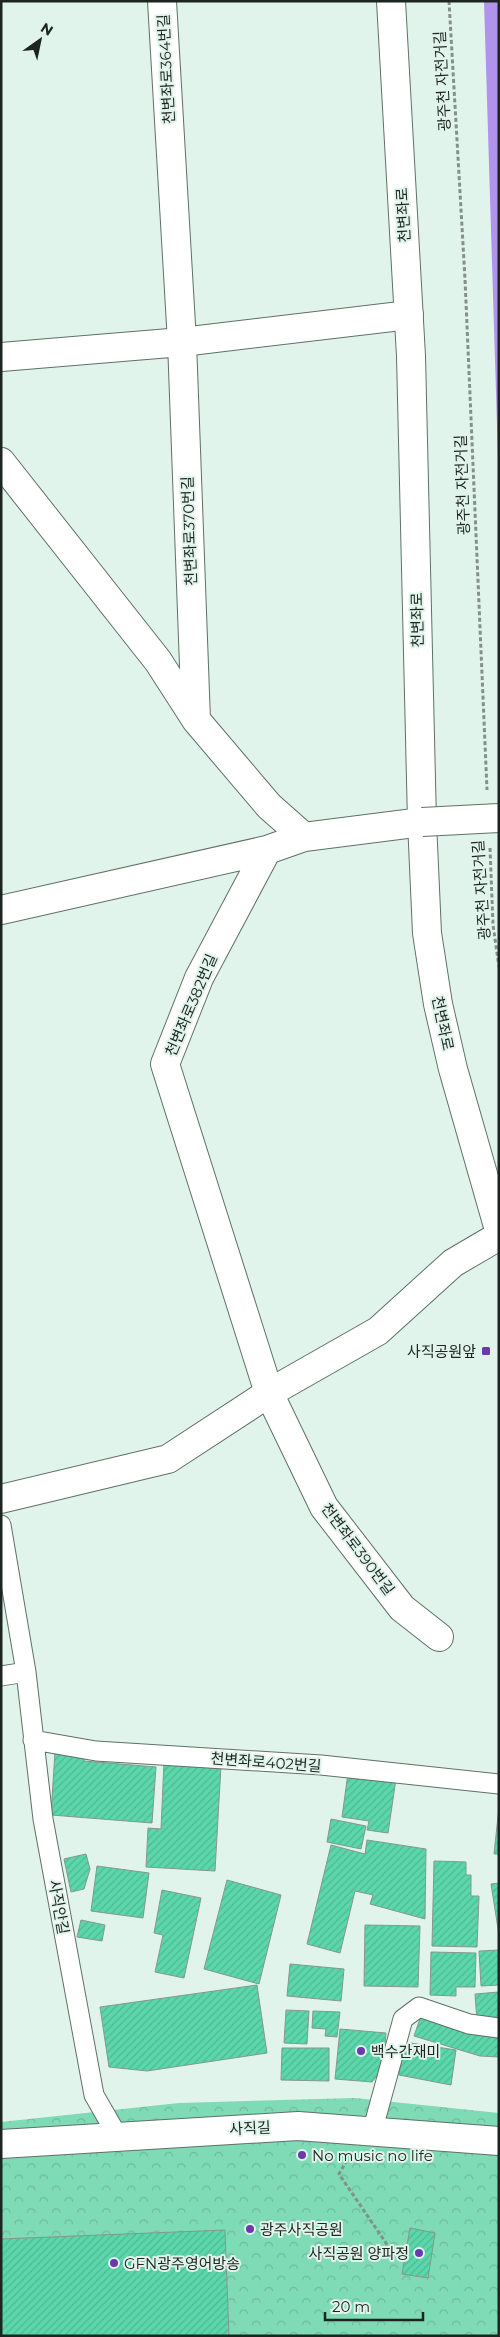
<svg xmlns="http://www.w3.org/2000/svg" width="500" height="2337" font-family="Montserrat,'Noto Sans KR',sans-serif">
  <defs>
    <pattern id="park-crowns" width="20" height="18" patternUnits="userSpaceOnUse" patternTransform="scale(1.25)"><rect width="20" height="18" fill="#7fdab6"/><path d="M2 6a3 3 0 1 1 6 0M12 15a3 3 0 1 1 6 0" fill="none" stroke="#6dbb9c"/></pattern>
    <pattern id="building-hatch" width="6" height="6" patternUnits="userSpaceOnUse" patternTransform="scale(1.25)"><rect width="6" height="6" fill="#5bd7ab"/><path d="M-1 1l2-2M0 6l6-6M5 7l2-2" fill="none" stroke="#4fb893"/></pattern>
  </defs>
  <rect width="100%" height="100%" fill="#e1f4ec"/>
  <!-- park -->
  <path fill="url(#park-crowns)" d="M355,2098L499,2113V2336H1V2122L179,2103Z"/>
  <!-- water -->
  <path fill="#b193eb" d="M484,1H499V491Z"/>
  <!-- building -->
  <path fill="url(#building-hatch)" stroke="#85978f" d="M55,1751L84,1753V1761L156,1767L152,1823L51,1815Z
    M164,1762L221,1766L215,1871L146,1867L148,1828L161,1829Z
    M348,1773L396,1779L388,1833L367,1830L369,1821L342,1817Z
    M499,1807V1854H494Z
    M331,1819L366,1826L361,1849L327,1842Z
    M367,1840L426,1849L425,1919L370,1904L373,1895L355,1891L340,1953L307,1944L331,1845L365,1854Z
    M86,1854L90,1869L84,1889L71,1892L64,1859Z
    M434,1861L466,1862V1875H471V1896H479L477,1947L432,1946Z
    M97,1866L149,1873L143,1918L91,1911Z
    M227,1880L281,1895L259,1984L204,1969Z
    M499,1883V1935L491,1884Z
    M162,1890L201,1898L184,1978L155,1972L163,1935L154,1933Z
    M81,1920L105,1925L102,1941L77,1937Z
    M365,1925L420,1926L418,1987L364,1986Z
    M499,1950V1985L481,1986L479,1951Z
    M431,1952L476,1953L475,1987H456V1996L430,1995Z
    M290,1964L344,1969L341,2001L287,1996Z
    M257,1985L267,2053L147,2071L109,2067L100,2007Z
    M499,1992V2019L477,2021L475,1994Z
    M286,2010L309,2011L307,2044L284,2043Z
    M313,2011L340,2012L337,2037L325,2036L326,2029L312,2028Z
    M421,2016L499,2036V2057L480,2056L414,2036Z
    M340,2029L386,2033L383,2068L372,2082L335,2079Z
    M404,2042L456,2050L451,2085L399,2075Z
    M282,2048H329V2081L281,2080Z
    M410,2228L435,2233L428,2278L402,2274Z
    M225,2230L229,2336H1V2239Z"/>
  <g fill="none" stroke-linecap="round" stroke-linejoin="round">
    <defs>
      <path id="service" d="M1,1525L26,1672L43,1819L94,2095L117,2135
        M1,1676L26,1672
        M33,1740L96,1751L321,1765L499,1784
        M372,2132L403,2019L419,2007L469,2024L499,2028"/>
      <path id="minor" d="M162,1L182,342L196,720
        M1,357L182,342L409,315
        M1,462L158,661L196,720L269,806L304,837
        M267,850L199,978L165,1064L269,1393L324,1507L402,1608L439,1637
        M1,910L267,850L304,837L422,822
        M1,1499L168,1459L269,1393L378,1331L453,1263L499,1236
        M1,2144L298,2126L499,2141"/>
      <path id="tertiary" d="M391,1L411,356L422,822L427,933L438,1004L453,1069L499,1230"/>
    </defs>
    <!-- service casing -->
    <use href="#service" stroke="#5f7068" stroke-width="21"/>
    <!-- minor casing -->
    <use href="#minor" stroke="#5f7068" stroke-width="30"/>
    <!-- tertiary casing -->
    <use href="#tertiary" stroke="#5f7068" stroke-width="30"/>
    <!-- path -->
    <path stroke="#83908b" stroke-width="3" stroke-dasharray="4 2.5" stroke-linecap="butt" d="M449,1L465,279L487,790
      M490,848L493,925L499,967
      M347,2160L339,2174L388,2246"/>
    <!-- service -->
    <use href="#service" stroke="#fff" stroke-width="19"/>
    <!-- minor -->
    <use href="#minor" stroke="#fff" stroke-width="28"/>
    <!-- tertiary -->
    <use href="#tertiary" stroke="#fff" stroke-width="28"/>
    <defs>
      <path id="pedestrian-bridge" d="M422,822L499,818"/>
    </defs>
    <!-- pedestrian-bridge casing -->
    <use href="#pedestrian-bridge" stroke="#5f7068" stroke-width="30" stroke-linecap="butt"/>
    <!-- pedestrian-bridge -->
    <use href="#pedestrian-bridge" stroke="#fff" stroke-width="28"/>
  </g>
  <!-- markers -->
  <g fill="#6b38b0" stroke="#e1f4ec" stroke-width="2">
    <rect x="481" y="1346" width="10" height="10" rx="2.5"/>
    <circle cx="361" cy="2051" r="5"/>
    <circle cx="302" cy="2155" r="5"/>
    <circle cx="250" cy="2229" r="5"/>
    <circle cx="419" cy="2253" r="5"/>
    <circle cx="114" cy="2263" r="5"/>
  </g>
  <g text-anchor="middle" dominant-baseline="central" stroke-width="4" stroke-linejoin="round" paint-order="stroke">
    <!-- street labels -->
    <g font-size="15" fill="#1d2421" stroke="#e1f4ec">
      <text transform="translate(166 69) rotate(-93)">천변좌로364번길</text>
      <text transform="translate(442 81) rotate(-93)">광주천 자전거길</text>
      <text transform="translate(403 215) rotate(-93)">천변좌로</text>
      <text transform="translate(462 485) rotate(-92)">광주천 자전거길</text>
      <text transform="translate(189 531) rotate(-92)">천변좌로370번길</text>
      <text transform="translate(417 620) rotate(-91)">천변좌로</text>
      <text transform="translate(481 890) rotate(-94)">광주천 자전거길</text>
      <text transform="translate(191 1005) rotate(-67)">천변좌로382번길</text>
      <text transform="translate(443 1023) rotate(78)">천변좌로</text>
      <text transform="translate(358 1549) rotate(53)">천변좌로390번길</text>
      <text transform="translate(266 1762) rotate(4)">천변좌로402번길</text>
      <text transform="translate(59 1907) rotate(80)">사직안길</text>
      <text transform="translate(250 2128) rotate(-3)">사직길</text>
    </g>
    <!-- poi labels -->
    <g font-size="15" fill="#1d2421" stroke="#e1f4ec" text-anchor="start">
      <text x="476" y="1351" text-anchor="end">사직공원앞</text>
      <text x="371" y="2051">백수간재미</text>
      <text x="312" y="2155">No music no life</text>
      <text x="260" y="2229">광주사직공원</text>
      <text x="409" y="2253" text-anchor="end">사직공원 양파정</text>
      <text x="124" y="2263">GFN광주영어방송</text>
    </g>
  </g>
  <!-- border -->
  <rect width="500" height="2337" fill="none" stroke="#1d2421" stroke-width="5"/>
  <!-- north arrow -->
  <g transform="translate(40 40) rotate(33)" stroke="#e1f4ec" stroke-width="4" paint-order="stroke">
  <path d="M0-4L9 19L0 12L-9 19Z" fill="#1d2421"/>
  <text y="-8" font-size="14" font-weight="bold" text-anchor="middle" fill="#1d2421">N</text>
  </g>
  <!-- scale -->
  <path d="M325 2312v8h98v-8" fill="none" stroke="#1d2421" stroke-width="2.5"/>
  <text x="332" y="2312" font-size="15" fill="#1d2421" stroke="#e1f4ec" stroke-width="4" paint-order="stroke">20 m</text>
</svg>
